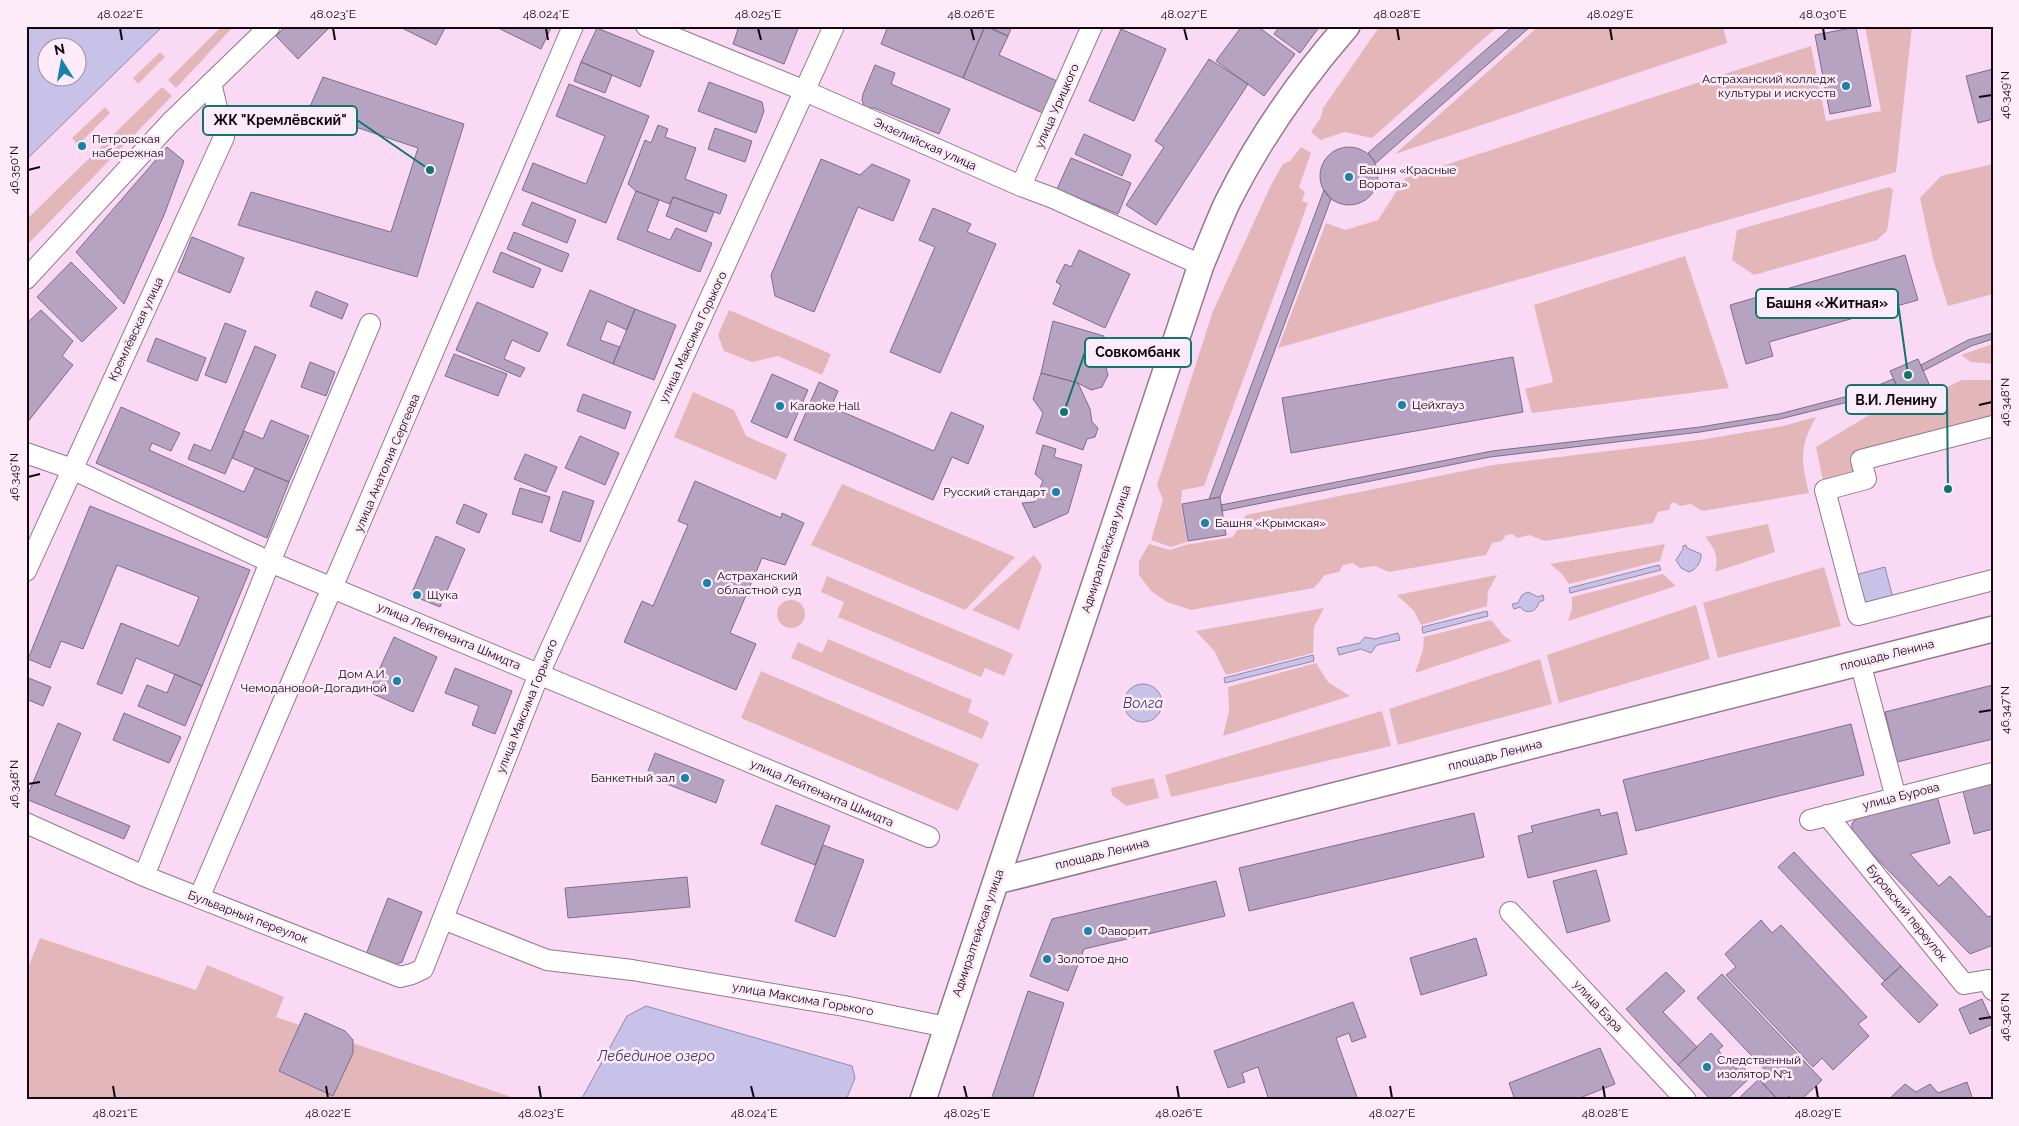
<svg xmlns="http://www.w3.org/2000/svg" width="2019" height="1126" font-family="Raleway,sans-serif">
  <rect width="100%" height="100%" fill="#f9d9f3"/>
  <!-- green -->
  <path fill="#e3b7ba" d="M222,26H234L176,88L168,80Z
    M1380,26H1498L1372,138L1345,132L1320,140L1311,132L1321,117L1323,108Z
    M1539,26H1723L1727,43L1395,154Z
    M1865,26H1912L1896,172L1278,348L1326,223L1345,230L1378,220L1405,178L1811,46L1826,121L1881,111Z
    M160,52L165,57L138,84L133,78Z
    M162,87L172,96L26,246V220Z
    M105,107L110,113L78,145L72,138Z
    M1301,147L1311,153L1299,187L1305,192L1302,201L1308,203L1204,486L1182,490L1181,503L1187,542L1171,547L1151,540L1163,500L1157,485L1213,311L1272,183L1283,164L1290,161Z
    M1993,164V294L1948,306L1933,259L1920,198L1941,176Z
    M1889,187L1893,190L1887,231L1877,240L1754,275L1732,260L1737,230Z
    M1685,256L1729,388L1532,413L1525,389L1553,382L1534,305Z
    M729,310L831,354L822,375L778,356L752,362L724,351L718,335Z
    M1993,344V364L1971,362L1961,355Z
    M1962,380H1993V426L1861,460L1866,479L1825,490L1816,447L1891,402L1896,411Z
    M693,392L734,410L746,436L787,454L776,480L674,437Z
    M1816,417C1799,447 1801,461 1809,493L1702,511L1691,504L1680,506L1676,503H1671L1669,510L1658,512L1653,523L1545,541L1529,535L1517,538L1512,534L1506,535L1502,541L1492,543L1486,555L1389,572L1375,566L1360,568L1353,563L1343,565L1339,572L1325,575L1314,588L1191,610L1167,602L1151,591L1139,575V561L1149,544L1170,550L1185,545L1233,537L1246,515L1493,465L1700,440L1783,426Z
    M842,484L1015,557L965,610L811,545Z
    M1768,524L1775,552L1715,572C1719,557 1715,548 1705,537Z
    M1665,544L1660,561L1569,584L1561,573L1550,564Z
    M1034,555L1042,566L1019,630L972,610Z
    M1824,567L1841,626L1718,658L1703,603Z
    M1663,574L1676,586L1568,621L1572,609V597Z
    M1497,575L1488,591L1487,606L1421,625L1414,611L1397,595Z
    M827,576L1013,654L1004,676L985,668L981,677L838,617L844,602L821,592Z
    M777 614a14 14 0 1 1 28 0a14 14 0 1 1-28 0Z
    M1696,605L1710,659L1559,703L1547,655Z
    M1324,608L1314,627L1313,653L1226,675L1215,652L1196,631Z
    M1491,620L1504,636L1512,641L1415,673L1423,650L1424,637Z
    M828,639L972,700L968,712L989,722L982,739L791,658L798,642L822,653Z
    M1540,659L1552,704L1398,745L1389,709Z
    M1316,663L1328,682L1350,696L1223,736L1229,711L1228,687Z
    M761,671L979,764L958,811L741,718Z
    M1382,711L1391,746L1171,797L1165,775Z
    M1154,778L1159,798L1126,806L1112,795L1111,788Z
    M40,938L196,990L207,965L284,997L276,1017L520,1100H26V972Z"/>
  <!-- water -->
  <path fill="#c8c2e8" stroke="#918aa7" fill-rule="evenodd" d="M26,26H163L26,160ZM48,48H78V78H48Z
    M1686,545L1687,548L1701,554C1702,561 1696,570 1689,572L1681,568L1676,560L1683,549V546Z
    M1659,565L1661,570L1570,593L1569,588Z
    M1885,567L1895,606L1858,615L1848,577Z
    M1528,592L1538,597L1543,595L1544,600L1539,602C1537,612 1527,615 1520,607L1514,609L1512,604L1518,603L1522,595Z
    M1487,611L1488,616L1423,633L1422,627Z
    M1398,633L1400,640L1377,645L1371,653L1361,649L1339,655L1337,648L1360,643L1365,637L1375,639Z
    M1313,655L1314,661L1225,683L1224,678Z
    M1124 703a19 19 0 1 1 38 0a19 19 0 1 1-38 0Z
    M646,1006L852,1066L855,1078L846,1100H581L627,1016Z"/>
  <!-- building -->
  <path fill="#b6a3c2" stroke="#7e6d89" d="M286,26H331L298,59L276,36Z
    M398,26H446L436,45Z
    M494,26H552L541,49Z
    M739,26H799L784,64L733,44Z
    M888,26H985L963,78L881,44Z
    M985,26L1008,36L999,55L1057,81L1043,113L963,78Z
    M986,26H1012L1008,36Z
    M1242,26H1257L1295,54L1264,96L1216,61Z
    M1280,26H1320L1300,53L1274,34Z
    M1513,26H1531L1376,163L1368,153Z
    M1856,27L1871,106L1830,114L1815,35Z
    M597,28L654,51L640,87L581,62Z
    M1121,29L1166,49L1134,121L1089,101Z
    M1209,59L1248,84L1156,225L1126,205L1164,147L1155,141Z
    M581,62L612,75L605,93L574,81Z
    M875,65L895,73L891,84L950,109L939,134L874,108H865L862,100L863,94Z
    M1993,69V119L1978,123L1966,76Z
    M323,77L464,124L417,277L238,225L251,192L391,232L418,148L308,111Z
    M709,82L762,102L764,111L756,133L698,111Z
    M569,84L649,116L606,223L522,190L533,163L586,184L605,136L556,116Z
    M658,125L668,129L665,137L696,148L685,179L727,195L720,214L673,197L670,204L636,191L628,184L645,140L651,143Z
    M715,128L752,141L745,162L708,149Z
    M1084,134L1131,155L1122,176L1075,154Z
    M167,147L184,161L164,215L124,304L76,252Z
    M1320 176a29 29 0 1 1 58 0a29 29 0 1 1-58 0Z
    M1071,158L1131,183L1118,214L1057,189Z
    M821,159L860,175L872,164L910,180L893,221L858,207L814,312L775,296L771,275Z
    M1324,190L1331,199L1220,497L1209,499Z
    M636,191L659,200L647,231L670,240L676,228L712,243L700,272L617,239Z
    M673,197L714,212L706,232L666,216Z
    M532,202L576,220L567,243L522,225Z
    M933,208L971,224L967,232L996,244L940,373L890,352L935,247L919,240Z
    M514,232L569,254L562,272L507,249Z
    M192,237L244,258L230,293L178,272Z
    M1079,250L1130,274L1105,328L1053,304L1061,285L1056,282L1065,264L1071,267Z
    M501,252L541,269L533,288L493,272Z
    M1905,255L1918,300L1769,342L1773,356L1746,364L1730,305Z
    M71,262L117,308L82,342L37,297Z
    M590,290L635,309L627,330L607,321L600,340L620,347L613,364L567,345Z
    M316,291L348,304L342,319L310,306Z
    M477,302L548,333L539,352L512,340L504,359L525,368L520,377L456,350Z
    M635,309L676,325L654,380L613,364Z
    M41,310L73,341L62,356L73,365L26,424V324Z
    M1053,321L1104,336L1099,361L1105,364L1108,375L1102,387L1091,390L1078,383L1041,373Z
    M225,323L246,331L226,383L205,375Z
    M1993,333V339L1971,346L1923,371L1921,365L1968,340Z
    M156,338L206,358L197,381L147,361Z
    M255,346L276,355L225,474L188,459L194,444L211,451Z
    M454,354L507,374L498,396L445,376Z
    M1513,357L1523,412L1291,453L1282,398Z
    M1918,359L1930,386L1903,399L1890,371Z
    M310,362L335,372L326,396L301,387Z
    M1041,373L1078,383L1090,409L1092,422L1098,428L1095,437L1087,439L1083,450L1036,433L1043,413L1033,399Z
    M772,374L808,390L787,438L751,422Z
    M1893,379L1896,384L1860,399L1780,419L1700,432L1490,457L1222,511L1221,505L1492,451L1700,427L1779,414L1860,393Z
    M819,382L838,391L831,407L934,451L951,412L984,426L968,464L952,457L933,500L794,440Z
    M583,394L631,412L625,429L577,411Z
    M121,407L180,433L171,451L152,443L149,450L244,492L255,468L289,482L267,538L96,463Z
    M271,420L309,436L289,482L232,458L244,431L263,439Z
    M580,436L619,453L605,485L565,468Z
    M1043,445L1056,449L1054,457L1082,465L1068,513L1034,528L1022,503L1034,502L1043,481L1035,474Z
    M525,454L557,467L546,492L514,479Z
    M695,481L781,518L782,513L804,523L785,565L762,558L730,633L756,644L736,690L624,642L642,601L653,606L688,525L678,521Z
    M520,488L550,497L542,523L512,514Z
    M563,491L594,501L580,542L550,531Z
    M1220,497L1226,535L1188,541L1182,504Z
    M464,504L487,514L479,533L456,523Z
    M90,506L250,570L202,686L136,658L122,694L97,684L121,623L179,646L199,597L117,565L83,649L61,641L50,668L28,659Z
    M436,536L465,549L440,607L411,595Z
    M394,637L437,657L413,712L369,692Z
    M455,668L512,691L495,734L472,725L479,706L445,693Z
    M175,674L202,686L185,726L138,706L147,685L167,693Z
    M26,677L51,687L43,706L26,699Z
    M1993,685V739L1897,762L1885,712Z
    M124,713L181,737L169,763L113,740Z
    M58,723L81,733L55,795L130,826L124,839L26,799Z
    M1851,724L1864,775L1636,831L1623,780Z
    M655,753L724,780L716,803L646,776Z
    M1993,778V829L1974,834L1962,787Z
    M1937,796L1950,843L1910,854L1939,886L1950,876L1988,917L1993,915V945L1970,954L1855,836L1852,830V823L1858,818Z
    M776,805L830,826L815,865L761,844Z
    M1599,809L1601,816L1617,812L1627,854L1528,878L1518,836L1533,832L1531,826Z
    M1474,813L1484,857L1249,911L1239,868Z
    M823,845L864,860L835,937L795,921Z
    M1794,852L1901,966L1885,981L1778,867Z
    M1596,870L1610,921L1567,933L1553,881Z
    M687,877L690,907L568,918L565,888Z
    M1216,881L1225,916L1084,949L1068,991L1030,976L1052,919Z
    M388,898L422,912L402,962L389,967L365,957Z
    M1761,920L1772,933L1781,925L1867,1017L1858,1024L1869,1036L1833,1070L1822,1058L1813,1067L1726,975L1736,967L1725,954Z
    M1476,938L1487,975L1421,995L1410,958Z
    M1901,966L1938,1005L1919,1023L1881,984Z
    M1666,972L1685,991L1663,1012L1697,1047L1678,1065L1626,1009Z
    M1722,974L1822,1080L1801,1100H1793L1789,1096L1786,1100H1778L1759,1079L1767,1072L1697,998Z
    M1028,991L1064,1003L1032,1100H991Z
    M1982,999L1993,1024L1970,1034L1959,1009Z
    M1353,1002L1366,1037L1352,1042L1349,1033L1336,1038L1358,1100H1269L1258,1067L1242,1073L1245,1082L1228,1088L1214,1051Z
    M305,1013L345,1031L353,1040V1053L333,1096L279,1071Z
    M1711,1033L1723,1046L1718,1050L1736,1069L1741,1065L1752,1076L1726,1100H1711L1678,1065Z
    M1600,1048L1615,1084L1575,1100H1515L1509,1083Z
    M1759,1079L1778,1100H1737Z
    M1967,1082L1973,1100H1888L1905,1084L1916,1092L1930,1084L1938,1093Z"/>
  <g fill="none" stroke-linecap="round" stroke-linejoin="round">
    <defs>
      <path id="minor" d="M646,26L805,91L1021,186L1053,198L1201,265
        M1021,186L1092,26
        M26,279L170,123L270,26
        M1993,426L1861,460L1866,479L1825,490L1858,615L1993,580
        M26,453L72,469L270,562L929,837
        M26,571L224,137L211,83
        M1860,662L1896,798
        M1827,815L1964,984L1988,980L1993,990
        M1810,820L1993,773
        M26,823L144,876L400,977L412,974L423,969L539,674L834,26
        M144,876L270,562L370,324
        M199,898L573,26
        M1510,912L1686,1100
        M443,919L547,960L632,970L844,1006L946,1027"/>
      <path id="major" d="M997,881L1993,629
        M923,1100L1201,265C1210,244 1218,222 1228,201C1259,139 1301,79 1347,26"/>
    </defs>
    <!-- minor casing -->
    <use href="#minor" stroke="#95788f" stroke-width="22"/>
    <!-- major casing -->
    <use href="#major" stroke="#95788f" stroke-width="28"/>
    <!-- minor -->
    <use href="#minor" stroke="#fff" stroke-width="20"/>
    <!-- major -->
    <use href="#major" stroke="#fff" stroke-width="25"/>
  </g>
  <!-- ticks -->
  <path fill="none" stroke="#110710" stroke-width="2" d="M120,28L122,40M333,28L335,40M546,28L548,40M758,28L761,40M971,28L974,40M1184,28L1187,40M1397,28L1399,40M1610,28L1612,40M1823,28L1825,40M1979,97L1992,95M28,170L40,167M1979,405L1992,402M28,477L40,474M1979,712L1992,710M28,784L40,782M1979,1019L1992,1017M113,1086L115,1098M326,1086L328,1098M539,1086L541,1098M751,1086L754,1098M964,1086L967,1098M1177,1086L1179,1098M1390,1086L1392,1098M1603,1086L1605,1098M1816,1086L1818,1098"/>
  <!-- markers -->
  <g fill="#1782ab" stroke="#feebfa" stroke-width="2">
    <circle cx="1846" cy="86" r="5"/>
    <circle cx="82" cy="146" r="5"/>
    <circle cx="1349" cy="177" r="5"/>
    <circle cx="1402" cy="405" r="5"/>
    <circle cx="780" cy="406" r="5"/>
    <circle cx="1056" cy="492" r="5"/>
    <circle cx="1205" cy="523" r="5"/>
    <circle cx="707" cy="583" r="5"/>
    <circle cx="417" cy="595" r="5"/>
    <circle cx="397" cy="681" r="5"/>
    <circle cx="685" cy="778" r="5"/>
    <circle cx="1088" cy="931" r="5"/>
    <circle cx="1047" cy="959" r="5"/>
    <circle cx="1707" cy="1067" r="5"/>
  </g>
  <g text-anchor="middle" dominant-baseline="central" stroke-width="5" stroke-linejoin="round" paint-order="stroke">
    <!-- poi labels -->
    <g font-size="12" fill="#110710" stroke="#feebfa" text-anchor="start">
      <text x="1836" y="79" text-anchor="end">Астраханский колледж<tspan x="1836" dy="14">культуры и искусств</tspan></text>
      <text x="92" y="139">Петровская<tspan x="92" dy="14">набережная</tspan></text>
      <text x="1359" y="170">Башня «Красные<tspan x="1359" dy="14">Ворота»</tspan></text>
      <text x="1412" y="405">Цейхгауз</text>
      <text x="790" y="406">Karaoke Hall</text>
      <text x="1046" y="492" text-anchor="end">Русский стандарт</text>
      <text x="1215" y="523">Башня «Крымская»</text>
      <text x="717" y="576">Астраханский<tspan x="717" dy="14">областной суд</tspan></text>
      <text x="427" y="595">Щука</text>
      <text x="387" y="674" text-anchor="end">Дом А.И.<tspan x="387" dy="14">Чемодановой-Догадиной</tspan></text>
      <text x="675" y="778" text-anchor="end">Банкетный зал</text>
      <text x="1098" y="931">Фаворит</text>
      <text x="1057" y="959">Золотое дно</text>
      <text x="1717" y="1060">Следственный<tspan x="1717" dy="14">изолятор №1</tspan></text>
    </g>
    <!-- street labels -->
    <g font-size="12" fill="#110710" stroke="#feebfa">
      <text transform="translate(1057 106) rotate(-66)">улица Урицкого</text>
      <text transform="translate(925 144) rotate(24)">Энзелийская улица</text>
      <text transform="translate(136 329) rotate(-65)">Кремлёвская улица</text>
      <text transform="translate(693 337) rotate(-65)">улица Максима Горького</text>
      <text transform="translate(387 463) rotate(-67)">улица Анатолия Сергеева</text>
      <text transform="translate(1106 549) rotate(-72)">Адмиралтейская улица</text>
      <text transform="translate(449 636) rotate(23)">улица Лейтенанта Шмидта</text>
      <text transform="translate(1887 655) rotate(-14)">площадь Ленина</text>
      <text transform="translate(527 706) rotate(-68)">улица Максима Горького</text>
      <text transform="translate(1495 755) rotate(-14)">площадь Ленина</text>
      <text transform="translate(822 793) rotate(23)">улица Лейтенанта Шмидта</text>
      <text transform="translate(1901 796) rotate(-14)">улица Бурова</text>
      <text transform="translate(1102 854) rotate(-14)">площадь Ленина</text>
      <text transform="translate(1907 913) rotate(51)">Буровский переулок</text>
      <text transform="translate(248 917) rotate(21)">Бульварный переулок</text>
      <text transform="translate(978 933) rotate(-71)">Адмиралтейская улица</text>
      <text transform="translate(803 999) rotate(10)">улица Максима Горького</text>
      <text transform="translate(1598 1006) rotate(47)">улица Бэра</text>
    </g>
    <!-- water labels -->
    <g font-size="14" font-style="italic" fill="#3e3465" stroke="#feebfa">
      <text x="1143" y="703">Волга</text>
      <text x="656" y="1056">Лебединое озеро</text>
    </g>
  </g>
  <!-- callouts -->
  <path fill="none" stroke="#0f766e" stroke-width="2" d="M430 170L357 120M1908 375L1898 303M1064 412L1085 352M1948 489L1947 400"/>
  <g fill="#0f766e" stroke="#feebfa" stroke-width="2">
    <circle cx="430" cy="170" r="5"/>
    <circle cx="1908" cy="375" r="5"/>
    <circle cx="1064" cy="412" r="5"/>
    <circle cx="1948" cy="489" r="5"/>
  </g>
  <g fill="#feebfa" stroke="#0f766e" stroke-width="2">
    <rect x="203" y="106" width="154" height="29" rx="5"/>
    <rect x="1756" y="289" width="142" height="29" rx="5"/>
    <rect x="1085" y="338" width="106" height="29" rx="5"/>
    <rect x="1846" y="385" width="101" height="29" rx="5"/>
  </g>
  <g font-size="14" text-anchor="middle" font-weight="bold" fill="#110710">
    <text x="280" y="125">ЖК "Кремлёвский"</text>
    <text x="1827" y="308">Башня «Житная»</text>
    <text x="1138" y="357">Совкомбанк</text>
    <text x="1896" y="405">В.И. Ленину</text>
  </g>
  <!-- border -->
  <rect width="2019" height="1126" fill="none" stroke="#feebfa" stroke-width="55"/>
  <!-- north arrow -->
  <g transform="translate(62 62) rotate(349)"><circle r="24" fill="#feebfa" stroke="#9f909c"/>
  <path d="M0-4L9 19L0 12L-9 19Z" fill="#1782ab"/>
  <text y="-8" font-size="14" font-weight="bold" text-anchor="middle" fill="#110710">N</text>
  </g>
  <rect x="28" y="28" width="1964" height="1070" fill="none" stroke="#110710" stroke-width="2"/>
  <g font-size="12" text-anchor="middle" fill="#110710">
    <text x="120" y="18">48.022°E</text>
    <text x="333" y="18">48.023°E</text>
    <text x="546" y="18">48.024°E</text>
    <text x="758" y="18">48.025°E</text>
    <text x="971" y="18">48.026°E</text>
    <text x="1184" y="18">48.027°E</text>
    <text x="1397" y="18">48.028°E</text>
    <text x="1610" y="18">48.029°E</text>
    <text x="1823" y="18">48.030°E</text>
    <text transform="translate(2005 95) rotate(-90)" y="4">46.349°N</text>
    <text transform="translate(14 170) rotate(-90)" y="4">46.350°N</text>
    <text transform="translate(2005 402) rotate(-90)" y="4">46.348°N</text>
    <text transform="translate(14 477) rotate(-90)" y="4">46.349°N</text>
    <text transform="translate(2005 710) rotate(-90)" y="4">46.347°N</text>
    <text transform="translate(14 784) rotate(-90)" y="4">46.348°N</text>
    <text transform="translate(2005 1017) rotate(-90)" y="4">46.346°N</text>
    <text x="115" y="1117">48.021°E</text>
    <text x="328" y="1117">48.022°E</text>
    <text x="541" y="1117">48.023°E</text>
    <text x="754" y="1117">48.024°E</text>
    <text x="967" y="1117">48.025°E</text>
    <text x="1179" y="1117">48.026°E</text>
    <text x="1392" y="1117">48.027°E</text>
    <text x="1605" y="1117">48.028°E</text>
    <text x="1818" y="1117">48.029°E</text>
  </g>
</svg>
